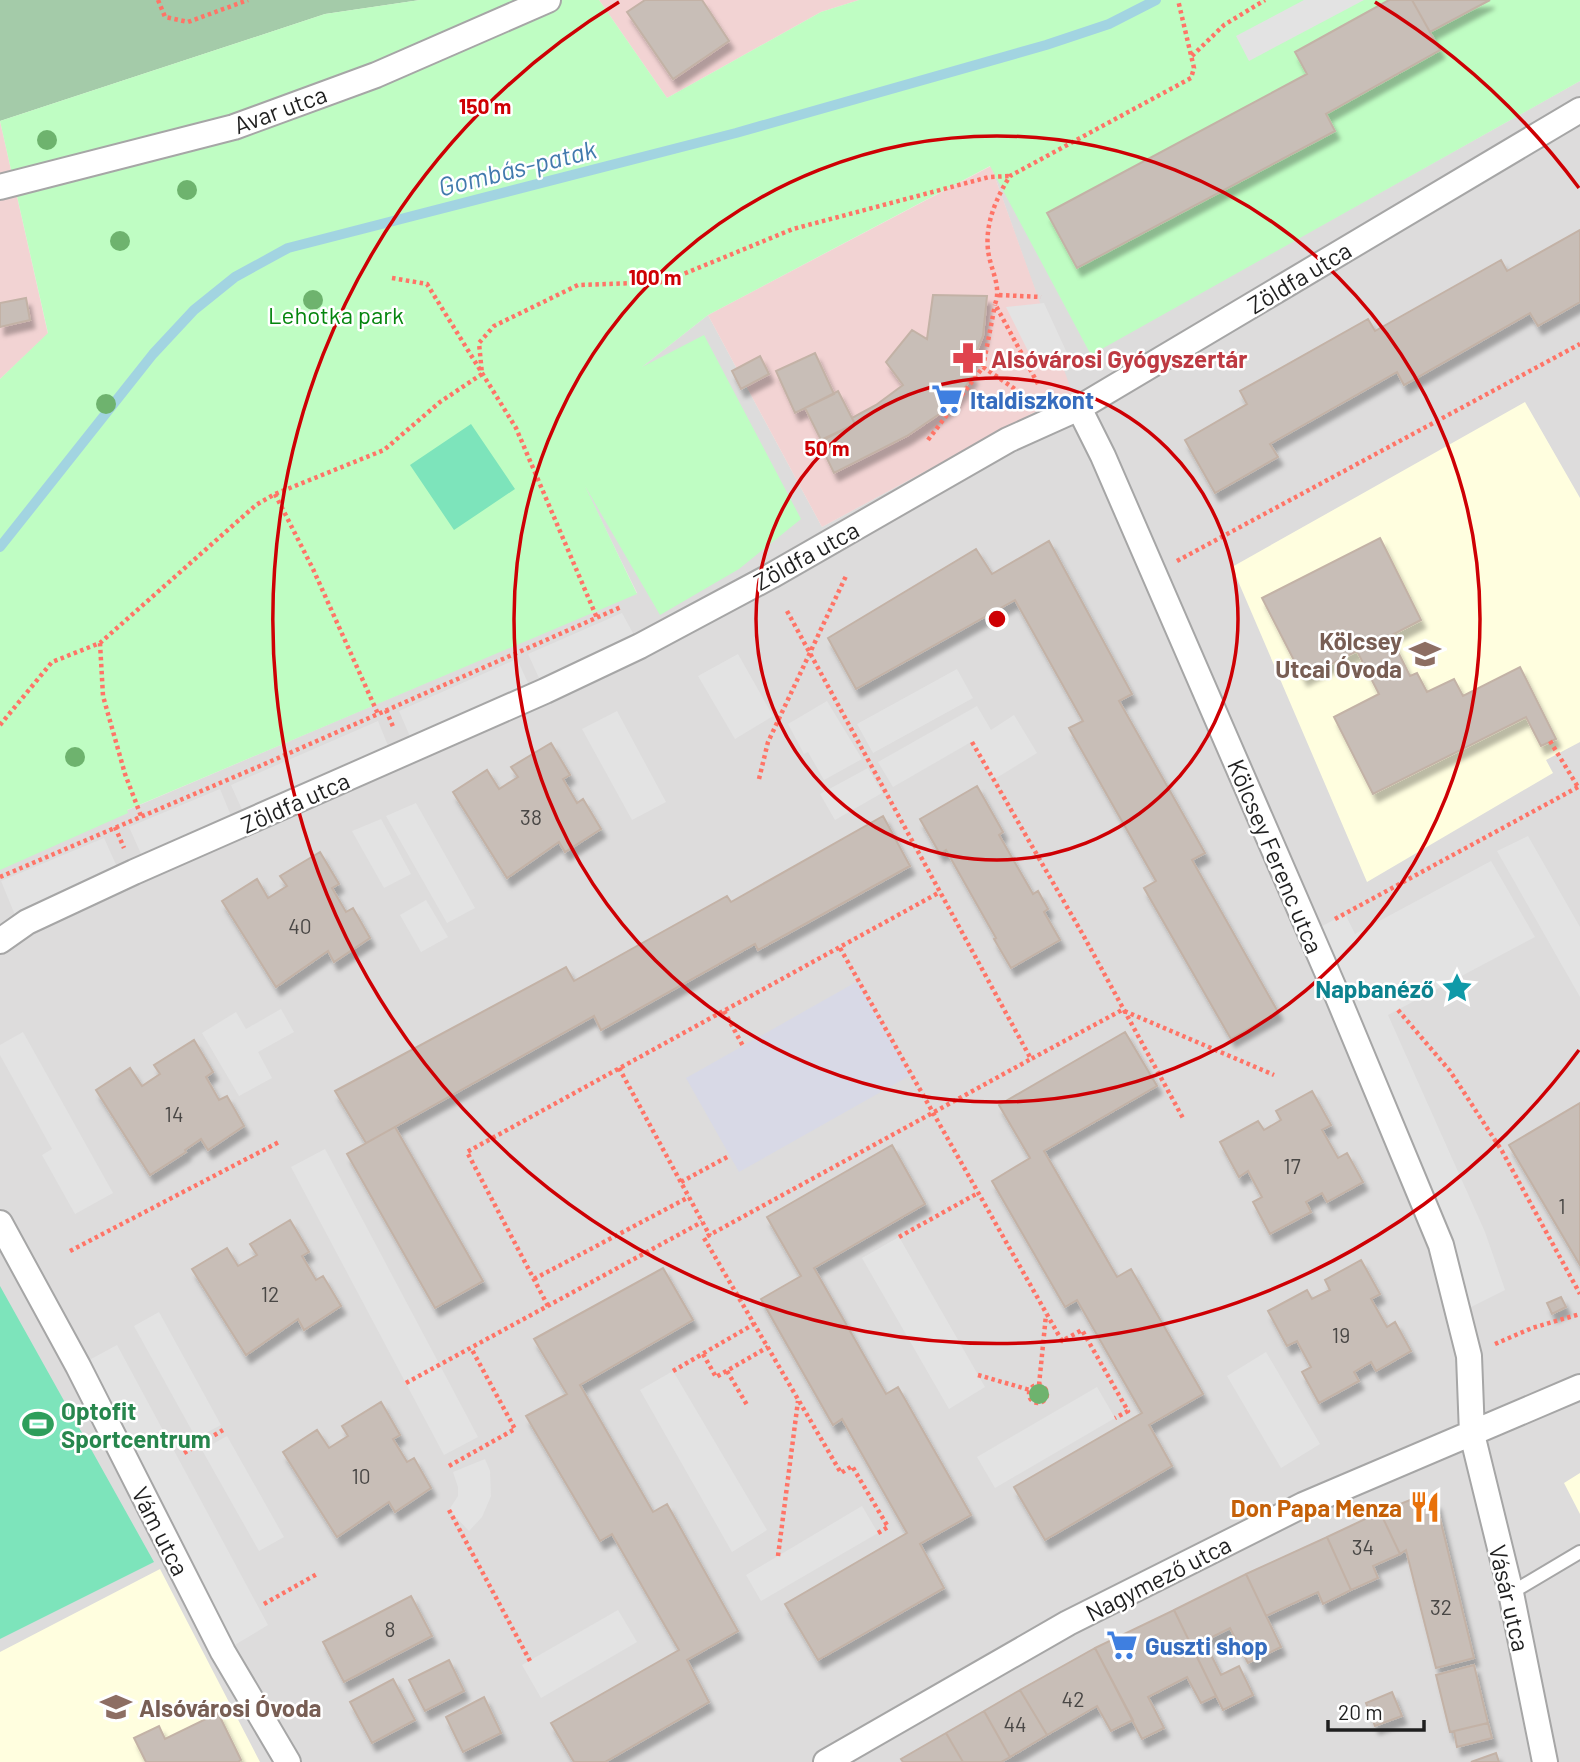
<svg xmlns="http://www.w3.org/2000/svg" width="1580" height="1762" font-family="Barlow,sans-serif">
  <defs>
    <filter id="shadow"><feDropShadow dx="4.5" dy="8" stdDeviation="2" flood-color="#0004"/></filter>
  </defs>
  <rect width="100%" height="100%" fill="#f0ece4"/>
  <!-- residential -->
  <path fill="#dddcdc" d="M1580,81V1762H0V868L109,818L637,593L578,473L638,370L708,315L822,527L1071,392L991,166L1091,354Z"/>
  <!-- commercial -->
  <path fill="#f2d3d3" d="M599,0H859L821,12L667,98Z
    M0,121L48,334L0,379Z
    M991,166L1072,392L822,527L708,315Z"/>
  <!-- education -->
  <path fill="#fffedf" d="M1525,402L1580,498V742L1546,760L1553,773L1367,882L1232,567Z
    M1580,1473V1514L1564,1483Z
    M160,1569L260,1762H0V1652Z"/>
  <!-- cemetery -->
  <path fill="#a4cba9" d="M0,0H420L325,14L0,121Z"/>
  <!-- park -->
  <path fill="#bffdc3" d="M420,0H599L667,98L821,12L859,0H1580V81L1091,355L990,166L708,315L642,367L704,335L801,519L739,569L660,615L585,486L637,594L127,810L128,813L0,870V379L48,333L0,121L325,14Z"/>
  <!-- pitch -->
  <path fill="#7de4bb" d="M471,424L515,489L454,530L410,465Z
    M0,1286L154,1562L0,1639Z"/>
  <!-- parking -->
  <path fill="#e3e3e3" d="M1304,0H1364L1249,61L1236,36Z
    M1044,303L1067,353L1031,357L1006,307Z
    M622,613L640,646L545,691L528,654Z
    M738,654L773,716L735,739L698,676Z
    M517,659L534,696L415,748L399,711Z
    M957,669L973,698L873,753L857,724Z
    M827,701L862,759L824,780L808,752L804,754L788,724Z
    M977,706L991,730L1014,715L1037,753L993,780L971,742L893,787L878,762Z
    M617,711L666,802L632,820L582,729Z
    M378,721L393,758L248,823L231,785Z
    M868,768L882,793L835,820L820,794Z
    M220,789L236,828L147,867L129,827Z
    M416,803L475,908L447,923L386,816Z
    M381,819L411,874L384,888L352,831Z
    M1528,836L1580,927V997L1497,851Z
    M104,838L122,878L20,927L1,881Z
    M1491,861L1535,937L1388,1015L1485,1232L1505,1290L1457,1314L1309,933L1345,914L1355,934Z
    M426,900L448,937L421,952L400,915Z
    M281,1009L294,1032L258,1052L272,1078L239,1096L202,1033L236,1012L246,1029Z
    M23,1032L113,1193L75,1214L42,1155L52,1149L0,1055V1045Z
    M325,1149L478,1437L444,1455L291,1167Z
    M899,1237L985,1387L949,1409L862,1258Z
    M159,1312L221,1425L196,1438L134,1326Z
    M117,1345L268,1625L223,1652L78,1366Z
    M1266,1352L1320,1444L1281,1468L1227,1376Z
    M673,1371L767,1530L732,1552L640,1390Z
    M1097,1387L1115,1418L995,1488L977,1457Z
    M227,1436L284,1537L259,1551L202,1450Z
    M485,1459L490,1471L491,1496L482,1517L469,1531L449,1510L458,1496V1487L453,1472Z
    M862,1506L878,1533L761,1601L746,1575Z
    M618,1610L637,1642L541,1698L522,1665Z"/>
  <!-- plaza -->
  <path fill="#d8d9e6" d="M858,981L911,1075L739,1172L686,1078Z"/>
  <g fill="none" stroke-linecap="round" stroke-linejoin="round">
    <!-- stream -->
    <path stroke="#a2d4e1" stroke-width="10" d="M0,547L153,354L194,310L235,277L288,248L736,133L1046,45L1109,24L1156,0"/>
  </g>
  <!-- building -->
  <path fill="#c8beb7" stroke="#c3b2a6" stroke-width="2" filter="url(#shadow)" d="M645,0H702L729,41L673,79L627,12Z
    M1389,0H1412L1440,50L1326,114L1335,131L1077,268L1047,213L1307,74L1295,52Z
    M1412,0H1490L1430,32Z
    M1580,230V302L1538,326L1530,313L1404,385L1397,372L1270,444L1278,457L1215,493L1185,440L1247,404L1240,391L1368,319L1375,331L1501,260L1507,271Z
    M933,295L987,296L983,336L968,372L973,376L951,406L907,436L834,473L819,442L855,424L852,418L876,405L903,385L886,362L912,330L927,339Z
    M26,298L30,320L0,327V303Z
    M815,353L834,394L795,413L776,371Z
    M760,356L769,374L741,389L732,371Z
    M838,391L855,424L821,440L805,408Z
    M1380,538L1421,620L1390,636L1410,676L1417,673L1427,692L1454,679L1463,696L1520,667L1556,739L1541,746L1526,717L1373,794L1334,717L1379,694L1357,651L1303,678L1262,598Z
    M1049,541L1132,694L1119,701L1205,853L1192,860L1278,1012L1231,1039L1144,888L1156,881L1069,728L1083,721L1015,600L856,689L828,638L976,549L992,574Z
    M551,743L570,775L563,779L577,803L583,799L601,829L565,852L559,842L507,878L453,792L487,770L499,789L518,777L511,767Z
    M977,786L1003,832L999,835L1033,894L1038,891L1048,909L1044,912L1060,940L1011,968L994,939L996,938L946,850L940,854L920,819Z
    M883,816L910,866L758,950L755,944L601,1030L594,1016L366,1143L335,1091L566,967L574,981L727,896L731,902Z
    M320,852L339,884L332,888L346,912L353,908L370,938L334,962L328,951L276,987L222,901L257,879L268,898L287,886L280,876Z
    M1125,1032L1157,1086L1044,1151L1117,1277L1131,1269L1203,1394L1149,1425L1172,1466L1045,1540L1014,1487L1142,1413L1077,1300L1065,1307L992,1181L1030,1158L999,1105Z
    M194,1040L213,1072L206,1077L219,1100L227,1096L244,1126L208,1150L201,1139L185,1150L186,1152L150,1175L96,1090L130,1068L142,1086L160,1074L154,1065Z
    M1312,1091L1331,1125L1322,1130L1338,1158L1347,1153L1363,1182L1327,1202L1322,1193L1306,1202L1311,1212L1270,1234L1253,1202L1262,1197L1248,1171L1239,1177L1220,1142L1258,1121L1264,1130L1281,1120L1276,1111Z
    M1580,1103V1265L1509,1145Z
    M395,1127L483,1281L435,1308L347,1154Z
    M892,1145L925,1204L814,1268L886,1394L898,1387L971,1515L920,1544L944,1588L818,1660L785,1604L907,1533L842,1419L833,1425L761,1299L801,1276L767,1217Z
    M290,1220L309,1252L302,1256L316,1280L323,1276L341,1306L304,1330L298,1319L246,1355L192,1269L227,1248L238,1266L257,1255L250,1244Z
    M1361,1260L1380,1294L1371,1299L1387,1327L1395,1322L1411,1351L1376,1371L1371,1362L1354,1372L1359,1381L1319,1403L1302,1372L1311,1367L1297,1341L1287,1346L1268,1311L1307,1290L1312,1299L1330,1290L1325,1280Z
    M663,1268L693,1320L580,1385L653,1512L667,1504L738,1631L687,1660L709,1702L605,1762H574L551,1723L679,1650L612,1534L600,1541L526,1416L567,1394L534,1339Z
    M1561,1297L1566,1307L1552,1314L1547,1303Z
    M381,1402L400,1435L393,1439L407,1462L414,1458L431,1488L395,1512L389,1502L337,1537L283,1452L317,1430L329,1448L348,1436L342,1426Z
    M1420,1496L1436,1502L1474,1658L1436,1668L1406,1550L1400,1554L1380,1512Z
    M1380,1512L1400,1554L1373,1566L1378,1578L1351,1590L1327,1537Z
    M1327,1537L1351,1590L1323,1604L1318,1592L1266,1616L1246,1574Z
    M1246,1574L1281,1647L1248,1663L1230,1628L1204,1641L1221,1675L1239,1666L1253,1695L1223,1710L1174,1610Z
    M411,1596L432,1636L344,1682L323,1642Z
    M1174,1610L1216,1696L1201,1703L1187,1677L1148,1697L1164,1728L1142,1739L1095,1648Z
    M1095,1648L1133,1720L1111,1731L1097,1706L1047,1735L1020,1690Z
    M449,1660L464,1691L425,1711L409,1680Z
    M1474,1665L1488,1723L1450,1732L1436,1675Z
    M393,1679L415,1720L372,1743L350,1702Z
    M1020,1690L1047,1735L1010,1757L984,1711Z
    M1392,1692L1402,1716L1375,1726L1366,1703Z
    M484,1697L501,1733L463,1752L446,1717Z
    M984,1711L1010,1757L1001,1762H963L946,1733Z
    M218,1713L241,1760L238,1762H146L134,1738L159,1726L165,1739Z
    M1488,1723L1492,1738L1457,1747L1454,1731Z
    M946,1733L963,1762H903L901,1759Z
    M1496,1753L1499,1762H1471Z"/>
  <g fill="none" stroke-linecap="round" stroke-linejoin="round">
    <defs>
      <path id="lane" d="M1511,1593L1580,1552"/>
      <path id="street" d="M0,187L234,127L376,75L548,0
        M1079,408L1103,456L1337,995L1441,1245L1469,1356L1472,1434L1511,1593L1545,1762
        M0,941L27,922L134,872L545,691L640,646L771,576L1008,440L1079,408L1580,110
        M0,1223L78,1366L223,1652L288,1762
        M826,1762L1068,1623L1303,1505L1580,1387"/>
    </defs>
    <!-- lane casing -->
    <use href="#lane" stroke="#a6a6a6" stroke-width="16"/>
    <!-- street casing -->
    <use href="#street" stroke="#a6a6a6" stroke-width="28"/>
    <!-- path -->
    <path stroke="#ff7467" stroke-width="4.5" stroke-dasharray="3.5 3.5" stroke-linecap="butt" d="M158,0L165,17L188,22L248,0
      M1192,56L1224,25L1265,0
      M392,278L427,284L516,428L597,618
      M999,295L1041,297
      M983,367L1022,394
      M1038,384L995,304C1002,286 990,269 988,250C985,224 996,198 1010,176L1191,78L1194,68L1178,0
      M928,440L983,367L995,305
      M275,494L313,569L378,714
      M1177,561L1580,344
      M787,611L1031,1059L1122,1010L1274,1075
      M100,643L103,696L125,774L141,816
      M386,710L394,729
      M0,725L52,662L100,643L256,505L275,494L384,450L440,402L482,374L479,343L494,326L578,285L664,282L793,229L989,177L1010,176
      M1550,741L1578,787
      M972,742L1082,933L1184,1120
      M759,779L768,742L846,576
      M115,827L124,848
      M0,877L260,766L621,607
      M1335,919L1580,786
      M840,948L1062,1341L1082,1330L1128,1411L1115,1418
      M1398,1010L1450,1071L1502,1151L1580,1294
      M724,1011L743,1046
      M619,1068L710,1236
      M681,1182L729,1156
      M899,1237L978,1193
      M70,1251L279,1142
      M534,1279L689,1197
      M548,1306L467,1152L940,892
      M1495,1344L1532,1328L1580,1314
      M703,1354L716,1377L768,1347
      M673,1371L754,1324
      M727,1371L747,1405
      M978,1375L1030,1390
      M406,1383L702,1222
      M1039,1385L1046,1315
      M1029 1394a9 9 0 1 1 18 0a9 9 0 1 1-18 0Z
      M184,1453L223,1430
      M449,1466L515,1429L471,1348
      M449,1510L530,1661
      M878,1533L888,1527L852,1466L841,1473L704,1238L1031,1059
      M778,1556L798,1401
      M264,1604L317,1574"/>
    <!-- lane -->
    <use href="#lane" stroke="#fff" stroke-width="12"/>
    <!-- street -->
    <use href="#street" stroke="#fff" stroke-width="24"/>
  </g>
  <!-- trees -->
  <g fill="#6eb36e">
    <circle cx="47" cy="140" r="10"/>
    <circle cx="187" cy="190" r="10"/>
    <circle cx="120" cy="241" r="10"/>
    <circle cx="313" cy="300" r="10"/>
    <circle cx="106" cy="404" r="10"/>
    <circle cx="75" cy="757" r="10"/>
    <circle cx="1039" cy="1394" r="10"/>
  </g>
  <!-- distance rings -->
  <g fill="none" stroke="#ce0004" stroke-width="3.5">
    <circle cx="997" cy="619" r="241"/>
    <circle cx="997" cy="619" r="483"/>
    <path d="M1579 1050A724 724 0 1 1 619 2M1375 2A724 724 0 0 1 1579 188"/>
  </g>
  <!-- icons -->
  <defs>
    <symbol id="pharmacy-bare" viewBox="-9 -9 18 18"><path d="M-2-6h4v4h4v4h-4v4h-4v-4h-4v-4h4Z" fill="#e0444e" stroke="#fff" stroke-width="2.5" paint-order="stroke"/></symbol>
    <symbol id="supermarket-bare" viewBox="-9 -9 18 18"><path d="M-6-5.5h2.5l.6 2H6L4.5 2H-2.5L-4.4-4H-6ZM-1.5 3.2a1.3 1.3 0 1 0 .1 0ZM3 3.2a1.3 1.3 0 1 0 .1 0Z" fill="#3f7fe0" stroke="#fff" stroke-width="2.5" paint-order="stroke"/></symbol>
    <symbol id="school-bare" viewBox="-9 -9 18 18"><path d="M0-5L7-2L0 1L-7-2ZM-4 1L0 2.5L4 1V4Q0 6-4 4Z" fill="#8d6e63" stroke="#fff" stroke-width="2.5" paint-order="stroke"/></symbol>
    <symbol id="sight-bare" viewBox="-9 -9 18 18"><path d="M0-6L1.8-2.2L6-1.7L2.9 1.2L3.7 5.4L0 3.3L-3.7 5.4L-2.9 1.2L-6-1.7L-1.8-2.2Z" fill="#0f9aa8" stroke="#fff" stroke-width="2.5" paint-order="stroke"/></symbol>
    <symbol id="stadium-bare" viewBox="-9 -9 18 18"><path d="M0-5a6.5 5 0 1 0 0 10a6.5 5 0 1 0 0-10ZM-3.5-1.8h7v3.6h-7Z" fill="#2e9e5b" stroke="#fff" stroke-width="2.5" paint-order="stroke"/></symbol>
    <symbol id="restaurant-bare" viewBox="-9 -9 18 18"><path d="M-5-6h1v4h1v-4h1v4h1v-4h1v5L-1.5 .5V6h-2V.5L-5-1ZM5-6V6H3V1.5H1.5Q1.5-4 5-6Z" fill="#e8710a" stroke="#fff" stroke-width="2.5" paint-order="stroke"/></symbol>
  </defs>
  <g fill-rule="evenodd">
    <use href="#pharmacy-bare" x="946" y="336" width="44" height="44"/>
    <use href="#supermarket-bare" x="925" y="377" width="44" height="44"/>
    <use href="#school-bare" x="1403" y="632" width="44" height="44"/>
    <use href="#sight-bare" x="1435" y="966" width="44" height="44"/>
    <use href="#stadium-bare" x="16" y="1402" width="44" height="44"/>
    <use href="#restaurant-bare" x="1403" y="1485" width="44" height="44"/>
    <use href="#supermarket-bare" x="1100" y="1623" width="44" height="44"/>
    <use href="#school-bare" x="94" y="1685" width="44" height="44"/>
  </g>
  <g text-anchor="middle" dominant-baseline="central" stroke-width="5" stroke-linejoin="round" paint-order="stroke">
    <!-- number labels -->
    <g font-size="21" fill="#494745">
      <text x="531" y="816">38</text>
      <text x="300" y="925">40</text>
      <text x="174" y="1113">14</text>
      <text x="1292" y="1165">17</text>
      <text x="1562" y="1205">1</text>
      <text x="270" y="1293">12</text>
      <text x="1341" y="1334">19</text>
      <text x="361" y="1475">10</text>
      <text x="1363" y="1546">34</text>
      <text x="1441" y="1606">32</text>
      <text x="390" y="1628">8</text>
      <text x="1073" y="1698">42</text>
      <text x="1015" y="1723">44</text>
    </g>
    <!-- street labels -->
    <g font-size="24" fill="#1f1f1f" stroke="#fff">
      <text transform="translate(280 109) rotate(-20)">Avar utca</text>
      <text transform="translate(1299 277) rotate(-31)">Zöldfa utca</text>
      <text transform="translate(806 555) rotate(-29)">Zöldfa utca</text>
      <text transform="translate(295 802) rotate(-24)">Zöldfa utca</text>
      <text transform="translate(1276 856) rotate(67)">Kölcsey Ferenc utca</text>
      <text transform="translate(161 1531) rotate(63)">Vám utca</text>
      <text transform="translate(1158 1578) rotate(-27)">Nagymező utca</text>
      <text transform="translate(1510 1598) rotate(77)">Vásár utca</text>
    </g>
    <!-- park labels -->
    <g font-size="24" fill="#04850d" stroke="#fff">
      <text x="336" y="314">Lehotka park</text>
    </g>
    <!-- health labels -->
    <g font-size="24" font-weight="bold" fill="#be3a42" stroke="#fff" text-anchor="start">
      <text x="991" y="358">Alsóvárosi Gyógyszertár</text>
    </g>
    <!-- shop labels -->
    <g font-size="24" font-weight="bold" fill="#366cbe" stroke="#fff" text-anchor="start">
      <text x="970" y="399">Italdiszkont</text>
      <text x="1145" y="1645">Guszti shop</text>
    </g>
    <!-- education labels -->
    <g font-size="24" font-weight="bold" fill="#785e54" stroke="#fff" text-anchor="end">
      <text x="1402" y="640">Kölcsey<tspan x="1402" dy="28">Utcai Óvoda</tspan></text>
      <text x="139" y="1707" text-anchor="start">Alsóvárosi Óvoda</text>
    </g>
    <!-- culture labels -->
    <g font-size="24" font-weight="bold" fill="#0d838f" stroke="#fff" text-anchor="end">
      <text x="1434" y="988">Napbanéző</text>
    </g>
    <!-- leisure labels -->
    <g font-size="24" font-weight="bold" fill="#27864d" stroke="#fff" text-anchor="start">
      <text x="61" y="1410">Optofit<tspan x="61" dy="28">Sportcentrum</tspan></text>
    </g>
    <!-- food labels -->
    <g font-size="24" font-weight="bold" fill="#c56008" stroke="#fff" text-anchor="end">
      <text x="1402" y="1507">Don Papa Menza</text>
    </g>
    <!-- water labels -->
    <g font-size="26" font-style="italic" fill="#427aad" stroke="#fff">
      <text transform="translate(517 167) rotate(-14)">Gombás-patak</text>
    </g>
  </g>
  <circle cx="997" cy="619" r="10" fill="#ce0004" stroke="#fff" stroke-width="3.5"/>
  <g font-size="21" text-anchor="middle" font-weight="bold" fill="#ce0004" stroke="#fff" stroke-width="5" stroke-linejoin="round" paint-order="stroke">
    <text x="485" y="114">150 m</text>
    <text x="655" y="285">100 m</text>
    <text x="827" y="456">50 m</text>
  </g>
  <!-- scale -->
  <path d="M1328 1720v10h96v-10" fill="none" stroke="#1f1f1f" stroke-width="3.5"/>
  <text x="1338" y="1720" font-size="21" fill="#1f1f1f" stroke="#ffffff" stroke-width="5" paint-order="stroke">20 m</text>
</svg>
